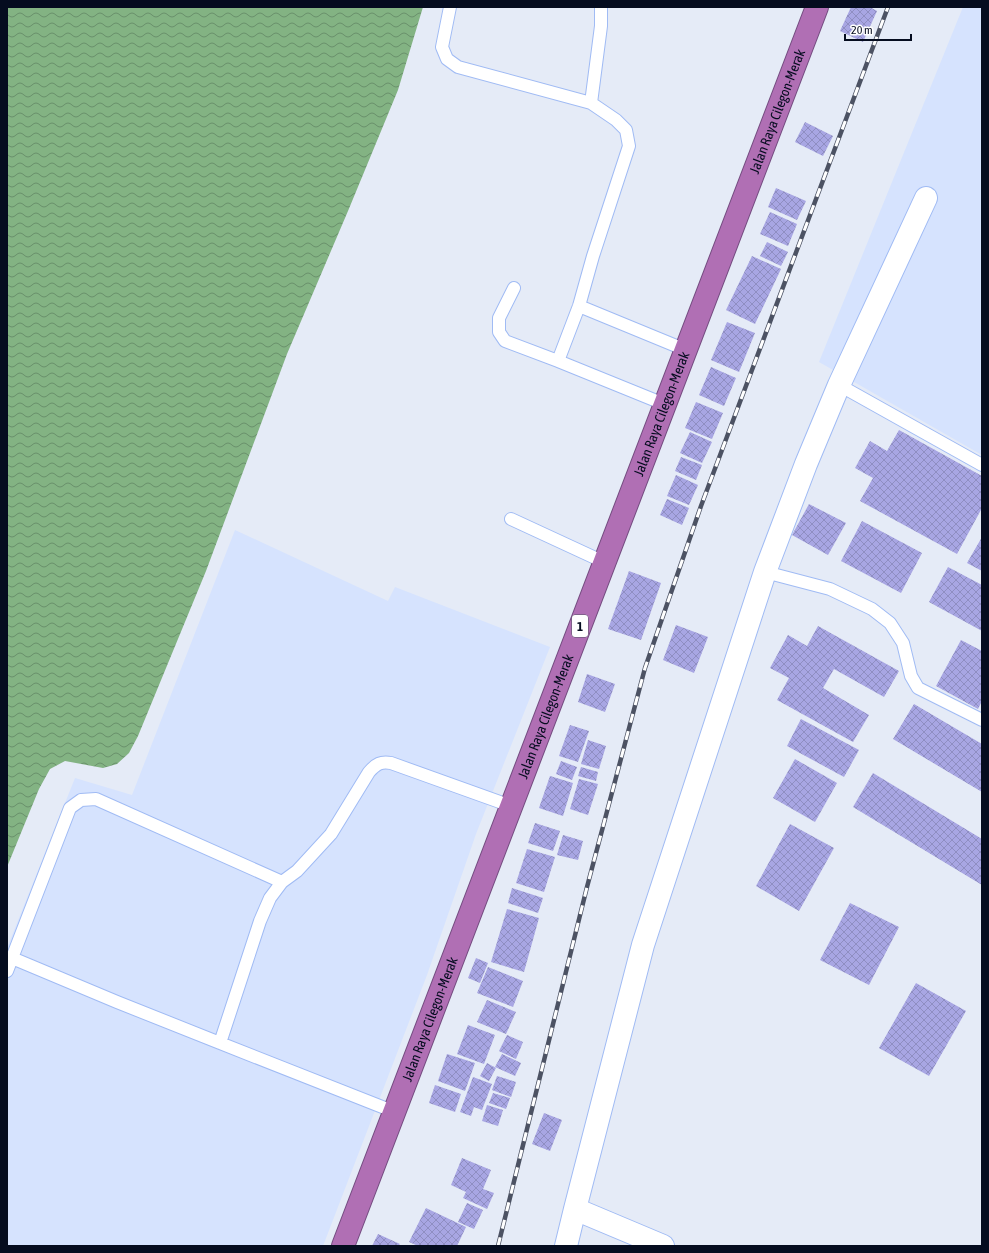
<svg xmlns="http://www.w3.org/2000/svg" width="989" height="1253" font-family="'Asap Condensed',sans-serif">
  <defs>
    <pattern id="water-waves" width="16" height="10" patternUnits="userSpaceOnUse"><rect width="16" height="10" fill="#83b383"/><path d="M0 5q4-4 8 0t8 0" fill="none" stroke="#69906b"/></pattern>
    <pattern id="building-cross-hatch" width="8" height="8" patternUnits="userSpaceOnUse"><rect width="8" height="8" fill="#a8a6e3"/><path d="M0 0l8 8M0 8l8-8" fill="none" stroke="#8f8ec2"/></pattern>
  </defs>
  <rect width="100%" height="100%" fill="#e5ebf7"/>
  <!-- built -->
  <path fill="#d6e3fe" d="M963,7H982V455L819,362Z
    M235,530L388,601L395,587L550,647L476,834L427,975L323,1246H7V948L75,778L132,795Z"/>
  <!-- water -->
  <path fill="url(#water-waves)" d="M7,7H423L398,90L348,211L287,354L206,571L138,736L129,753L117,764L103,768L65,761L50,769L39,789L7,867Z"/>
  <!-- building -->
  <path fill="url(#building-cross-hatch)" d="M851,7H870L877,11L863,42L840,31Z
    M805,122L833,136L823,156L795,142Z
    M776,188L806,201L797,220L768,207Z
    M770,212L797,224L788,246L760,234Z
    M767,242L788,252L781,266L760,256Z
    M752,256L781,269L755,324L726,310Z
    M727,322L755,333L739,372L711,360Z
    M711,367L736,378L724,406L699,395Z
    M696,402L723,413L712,439L685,428Z
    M899,430L982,476V508L957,554L860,501L873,478L855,468L870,441L887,451Z
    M690,432L712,442L702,463L680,453Z
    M681,457L702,465L696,480L675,471Z
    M676,475L698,485L689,505L667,496Z
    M667,499L689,508L682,525L660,515Z
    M809,504L846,523L828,555L792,535Z
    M862,521L922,553L901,593L841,561Z
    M982,537V571L967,563Z
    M948,567L982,585V631L929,602Z
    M629,571L661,583L641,640L608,629Z
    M676,625L708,637L694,673L663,660Z
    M818,626L899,671L884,697L834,669L823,688L869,715L853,742L777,700L789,678L770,668L788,635L807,646Z
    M961,640L982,651V701L978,709L936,686Z
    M587,674L615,684L605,712L578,702Z
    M914,704L982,744V792L893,739Z
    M801,719L859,750L844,777L787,746Z
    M570,725L589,731L578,762L559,756Z
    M588,740L606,746L599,769L581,764Z
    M795,759L837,783L815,822L773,798Z
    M561,761L577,767L572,780L556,774Z
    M581,767L598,772L596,781L578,776Z
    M873,773L982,839V885L853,807Z
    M550,776L573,783L563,816L539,808Z
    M579,779L598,784L588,815L570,809Z
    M535,823L560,831L553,851L528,843Z
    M790,824L834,848L799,911L756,886Z
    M563,835L583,841L578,860L557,855Z
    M527,849L555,857L544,892L516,883Z
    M512,888L543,898L538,913L508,903Z
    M850,903L899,927L869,985L820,960Z
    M507,909L539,918L524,972L491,962Z
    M476,958L488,963L480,983L468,978Z
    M488,967L523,981L513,1007L477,993Z
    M916,983L966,1011L929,1076L879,1048Z
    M487,1000L516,1012L506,1034L477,1022Z
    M468,1025L495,1035L484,1064L457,1054Z
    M507,1035L523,1042L516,1059L499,1051Z
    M447,1054L475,1063L465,1091L438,1081Z
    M502,1054L521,1063L515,1076L495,1067Z
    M487,1063L496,1068L489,1081L480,1076Z
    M497,1076L516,1082L511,1097L492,1090Z
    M473,1077L492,1084L482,1110L474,1107L471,1116L460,1112Z
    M435,1085L461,1094L455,1112L429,1103Z
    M493,1093L510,1098L506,1109L489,1103Z
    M487,1105L503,1110L498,1126L482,1121Z
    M544,1113L562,1120L550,1151L532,1144Z
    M462,1158L491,1170L483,1189L494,1193L487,1209L463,1198L466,1192L451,1185Z
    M467,1203L483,1210L474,1229L458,1222Z
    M426,1208L466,1227L457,1246H418L409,1242Z
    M378,1234L400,1244L398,1246H372Z"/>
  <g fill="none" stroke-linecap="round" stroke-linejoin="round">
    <defs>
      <path id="lane" d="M450,7L442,47L447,59L458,67L591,103
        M601,7V26L591,103L616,120L626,130L629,146L593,256L579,306L558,361L664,404
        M514,288L499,318V332L505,341L558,361
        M579,306L686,350
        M839,385L982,465
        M511,519L604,562
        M765,572L830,589L872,609L890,623L903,643L911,676L918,688L982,720
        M12,958L70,808L81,800L96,799L282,882
        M7,971L12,958L117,1002L220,1043L260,921L270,898L282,882L297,871L331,834L369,772C376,764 381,761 391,763L511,806
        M220,1043L395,1112"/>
      <path id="street" d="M575,1209L663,1246
        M566,1246L575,1209L643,945L765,572L806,464L839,385L926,198"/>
      <g id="highway">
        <path id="s1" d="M343,1246L817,7"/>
      </g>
    </defs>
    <!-- lane casing -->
    <use href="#lane" stroke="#a0bbf4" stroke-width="14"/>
    <!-- street casing -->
    <use href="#street" stroke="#a0bbf4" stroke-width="24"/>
    <!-- highway casing -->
    <use href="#highway" stroke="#744c80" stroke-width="24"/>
    <!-- lane -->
    <use href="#lane" stroke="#fff" stroke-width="12"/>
    <!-- street -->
    <use href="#street" stroke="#fff" stroke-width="22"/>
    <!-- highway -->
    <use href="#highway" stroke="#b06fb4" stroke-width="22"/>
    <defs>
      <path id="rail" d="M498,1246L587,887L645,668L701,506L888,7"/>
    </defs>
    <!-- rail casing -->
    <use href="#rail" stroke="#4c5263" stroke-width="4.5"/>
    <!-- rail -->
    <use href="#rail" stroke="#fff" stroke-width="3" stroke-dasharray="9" stroke-linecap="butt"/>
  </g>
  <g text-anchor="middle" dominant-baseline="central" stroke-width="3" stroke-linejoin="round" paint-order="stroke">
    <!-- shield labels -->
    <rect fill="#fff" stroke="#505562" stroke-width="1" x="572" y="615" width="16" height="22" rx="3"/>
    <g font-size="13" font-weight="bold" fill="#050c1f">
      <text x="580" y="626">1</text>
    </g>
    <!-- street labels -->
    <g font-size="14" fill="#050c1f" stroke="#fff">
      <text stroke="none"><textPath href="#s1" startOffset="1215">Jalan Raya Cilegon-Merak</textPath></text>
      <text stroke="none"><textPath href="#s1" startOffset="891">Jalan Raya Cilegon-Merak</textPath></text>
      <text stroke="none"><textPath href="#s1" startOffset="567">Jalan Raya Cilegon-Merak</textPath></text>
      <text stroke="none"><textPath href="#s1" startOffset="243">Jalan Raya Cilegon-Merak</textPath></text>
    </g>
  </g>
  <!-- border -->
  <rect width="989" height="1253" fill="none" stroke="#050c1f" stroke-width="16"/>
  <!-- scale -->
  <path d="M845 34v6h66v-6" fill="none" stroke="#050c1f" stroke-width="2"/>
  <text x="851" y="34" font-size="12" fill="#050c1f" stroke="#ffffff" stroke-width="3" paint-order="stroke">20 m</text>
</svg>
